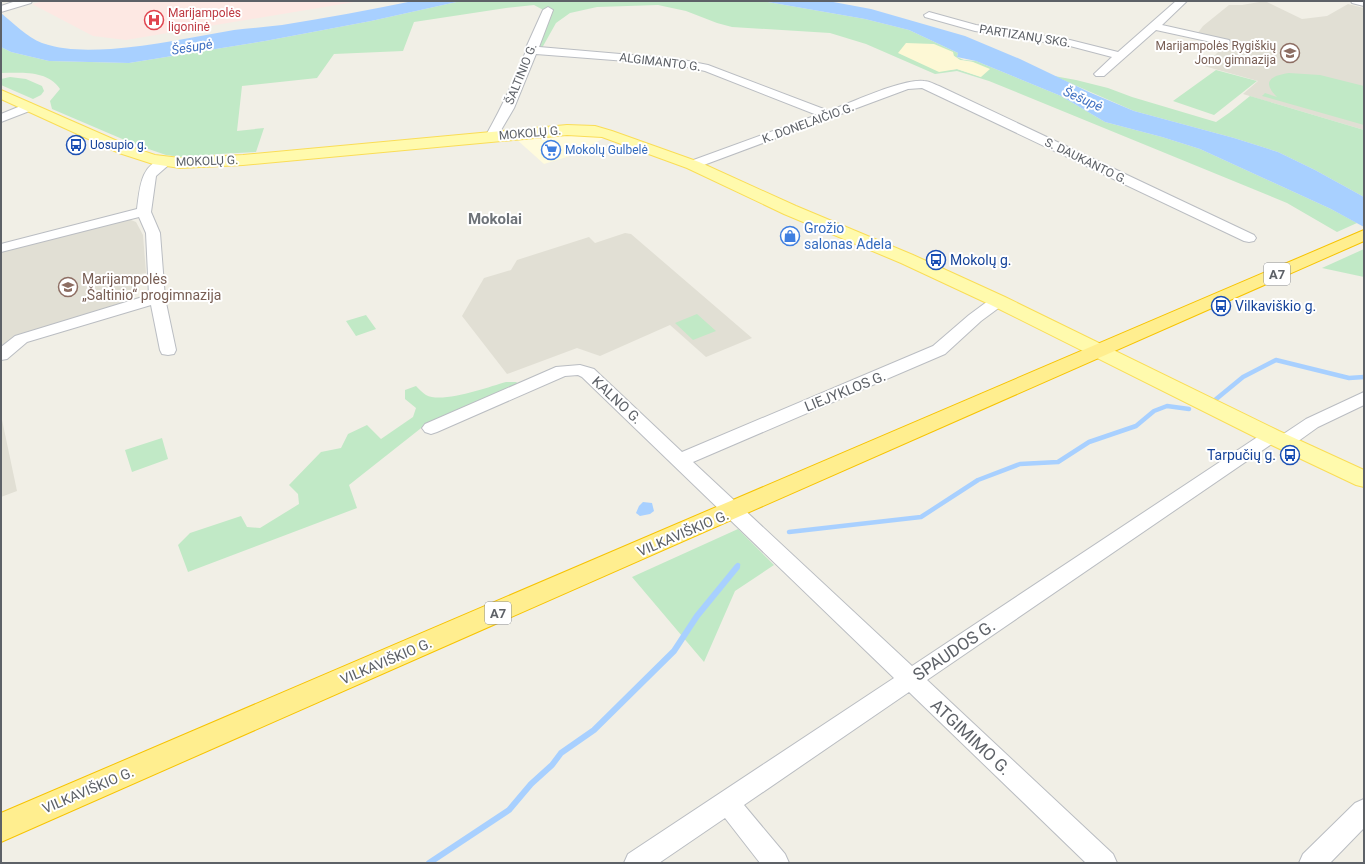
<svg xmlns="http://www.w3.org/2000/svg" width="1365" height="864" font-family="Roboto,sans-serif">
  <rect width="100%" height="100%" fill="#f1efe6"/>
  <!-- commercial -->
  <path fill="#fffbdd" d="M569,134L594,136L604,138L573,155L544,164L516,139Z"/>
  <!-- education -->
  <path fill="#e1dfd4" d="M1265,1L1302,19L1327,16L1348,4L1364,8V130L1243,94L1258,81L1204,66L1229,41L1197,34L1203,26L1229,5H1242Z
    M126,218L136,222L143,235L146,273L136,275L134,299L16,337L1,348V251Z
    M625,233L631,234L752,338L706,357L670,325L600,356L577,348L507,374L462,316L484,278L511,270L517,260L589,237L595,243Z
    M1,415L17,491L1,497Z"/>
  <!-- medical -->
  <path fill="#fde8e3" d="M44,1H360L126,40L93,36L32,4Z"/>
  <!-- green -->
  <path fill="#c1e9c6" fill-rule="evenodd" d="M461,1H762L865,19L909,30L958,53L957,57L964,60L976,61L1061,96L1105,122L1162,137L1200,149L1331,209L1357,223L1337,232L1287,203L989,81L957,71L935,74L866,44L830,33L732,27L717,23L686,11L658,5L597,7L570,13L556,23L542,48L535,47L549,13L534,5L506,8L414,22L403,51L334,54L317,78L242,86L237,131L264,128L256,152L219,154L188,158L166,155L134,144L52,109L50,101L60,89C47,70 22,73 1,73V47L11,52L49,61L129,63L265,41L371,21ZM954,56L960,60L973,62L981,77L957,69L939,71Z
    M1216,70L1257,81L1214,115L1173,101Z
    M1289,73L1320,75L1364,86V125L1262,96L1265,93L1277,97C1261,81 1271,76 1289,73Z
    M1054,76L1076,80L1108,88L1132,97L1216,122L1229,113L1250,96L1364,130V197L1315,170L1278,152L1234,138L1134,111Z
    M10,77L26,79L42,86L44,91L41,95L33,99L1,85V79Z
    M1364,249V277L1322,268Z
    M697,314L716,331L693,340L675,323Z
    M366,315L376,329L356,336L346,321Z
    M506,382H517L512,389L425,425L349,485L357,508L188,572L178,545L190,533L241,516L247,527L260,528L299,504L298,494L289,485L321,452L341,448L348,434L367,425L381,439L413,417L416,408L405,399V390L416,386C419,389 423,393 426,395C442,404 488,387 506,382Z
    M162,438L168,459L132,472L125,450Z
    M738,529L774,565L735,591L704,662L632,577Z"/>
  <!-- sand -->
  <path fill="#fdf8d5" d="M906,43L934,44L953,52L954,56L960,60L973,62L990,69L981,77L957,69L939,72L898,53Z"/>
  <!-- water -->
  <path fill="#a8d0ff" d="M413,1H461L371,21L265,41L129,63L49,61L11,52L1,47V13C13,23 27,37 42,43C65,51 88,50 111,49C153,46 193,37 234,30C250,28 266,27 282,25C326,18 370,10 413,1Z
    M762,1H828L871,9L965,36L1020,59L1091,93L1134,111L1234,138L1278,152L1315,170L1364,197V227L1331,209L1200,149L1162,137L1105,122L1061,96L976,61L957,57L958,53L909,30L865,19Z
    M643,502L652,503L654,511L650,514L640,516L636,513L639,506Z"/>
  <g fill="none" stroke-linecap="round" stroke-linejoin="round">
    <!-- stream-far1 -->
    <path stroke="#a8d0ff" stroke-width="4.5" d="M1215,400L1243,377L1276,360L1349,378L1364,377
      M789,532L921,517L978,480L1020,464L1058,462L1089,442L1136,426L1154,411L1167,406L1189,409
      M736,568L738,565"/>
    <!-- stream -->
    <path stroke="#a8d0ff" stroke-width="6" d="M429,863L509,810L531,784L552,765L561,753L594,730L674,651L697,616L737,567"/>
    <defs>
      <path id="minor" d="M16,1H32L31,3L1,12V6Z
        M1176,1H1187L1162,25L1229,40L1230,42L1229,44L1225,45L1156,30L1104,76H1096L1094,74L1112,57L1070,46L975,31L925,17L924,15L929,12L976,25L1070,40L1118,52Z
        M1351,1H1364V6L1352,3Z
        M548,7L553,10L539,47L678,59L708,65L829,111C850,103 904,78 924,81C929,81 934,84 939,86L1254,235L1256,238L1254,241L1249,242L1244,241L922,88L908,89L693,169L688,168L686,165L688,162L817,115L705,71L678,65L536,54L514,108L497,137L495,140H487L485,137C501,109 514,81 526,51L525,50L543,10Z
        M28,103L32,104L34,107L32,110L1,122V114Z
        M165,158L170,159L172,162L156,176L151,212L160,233L165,298L176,350L174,354L168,355L162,354L160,350L151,305L27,342L7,359L1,360V347L15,336L149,295L146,233L139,217L1,252V244L137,209C140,188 140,164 165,158Z
        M998,296L1004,298L1006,301L1004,304L981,321L945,354L693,462L912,666L1265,432L1271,430L1277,432L1279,437L1306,419L1364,392V405L1318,427L1290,447L1284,449L1278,447L1275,443L1276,441L927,680L1113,854L1117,863H1086L909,692L744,805L785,854L789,863H760L725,818L659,863H624L628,854L894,678L582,377L578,375L565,376L437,432L431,434L425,432L422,428L425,424L556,367L580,365L594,369L682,452L933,346L969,315L992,298Z
        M1364,799V828L1330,863H1299L1303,854L1355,803Z"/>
      <path id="major" d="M1,90L131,147L155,155L180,158L243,155L567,125L595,126L612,131L699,162L796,206L913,255L1005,297L1279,431L1364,470V487L1356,485L1263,441L991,305L901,263L784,214L687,168L602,137L567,135L243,165L180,168L153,164L119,153L1,99Z"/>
      <path id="highway" d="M1364,230V241L1,842V813Z"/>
    </defs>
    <!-- minor casing -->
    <use href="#minor" stroke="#babdc2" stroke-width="2"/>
    <!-- major casing -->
    <use href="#major" stroke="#fadd56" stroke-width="2"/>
    <!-- highway casing -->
    <use href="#highway" stroke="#f7c300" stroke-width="2"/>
    <!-- minor -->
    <use href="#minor" fill="#fff" fill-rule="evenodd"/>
    <!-- major -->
    <use href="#major" fill="#fffaad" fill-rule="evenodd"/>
    <!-- highway -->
    <use href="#highway" fill="#ffee8f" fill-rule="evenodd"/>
  </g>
  <!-- icons -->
  <defs>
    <symbol id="hospital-ring" viewBox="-11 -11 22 22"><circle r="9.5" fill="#fff" stroke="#e0444e" stroke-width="1.5"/><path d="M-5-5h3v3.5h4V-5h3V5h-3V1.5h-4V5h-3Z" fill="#e0444e"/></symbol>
    <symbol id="school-ring" viewBox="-11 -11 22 22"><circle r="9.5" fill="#fff" stroke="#8d6e63" stroke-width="1.5"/><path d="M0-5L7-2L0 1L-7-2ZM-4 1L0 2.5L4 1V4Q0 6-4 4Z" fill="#8d6e63"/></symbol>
    <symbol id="bus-ring" viewBox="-11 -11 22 22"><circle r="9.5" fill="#fff" stroke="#1a4fb4" stroke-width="1.5"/><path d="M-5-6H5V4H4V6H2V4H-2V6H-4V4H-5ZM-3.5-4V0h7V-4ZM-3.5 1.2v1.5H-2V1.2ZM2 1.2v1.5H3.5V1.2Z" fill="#1a4fb4"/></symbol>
    <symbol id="supermarket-ring" viewBox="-11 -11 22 22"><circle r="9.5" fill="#fff" stroke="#3f7fe0" stroke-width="1.5"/><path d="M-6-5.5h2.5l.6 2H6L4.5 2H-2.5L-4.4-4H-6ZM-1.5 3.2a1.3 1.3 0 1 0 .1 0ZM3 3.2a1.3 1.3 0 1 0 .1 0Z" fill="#3f7fe0"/></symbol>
    <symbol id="shop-ring" viewBox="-11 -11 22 22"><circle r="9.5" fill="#fff" stroke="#3f7fe0" stroke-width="1.5"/><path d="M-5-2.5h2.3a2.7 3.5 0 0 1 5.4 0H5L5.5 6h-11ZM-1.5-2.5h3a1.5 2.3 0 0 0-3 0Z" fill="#3f7fe0"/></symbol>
  </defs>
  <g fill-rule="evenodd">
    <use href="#hospital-ring" x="143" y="9" width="22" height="22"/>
    <use href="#school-ring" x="1279" y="42" width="22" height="22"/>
    <use href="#bus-ring" x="65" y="134" width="22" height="22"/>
    <use href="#supermarket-ring" x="540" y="139" width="22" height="22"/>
    <use href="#shop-ring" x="779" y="225" width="22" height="22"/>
    <use href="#bus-ring" x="925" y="249" width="22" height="22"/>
    <use href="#school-ring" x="57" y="276" width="22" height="22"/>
    <use href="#bus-ring" x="1210" y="295" width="22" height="22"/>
    <use href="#bus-ring" x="1279" y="444" width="22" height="22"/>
  </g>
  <g text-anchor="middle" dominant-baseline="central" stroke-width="4" stroke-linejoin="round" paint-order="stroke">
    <!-- far-health labels -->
    <g font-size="12" fill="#be3a42" stroke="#fff" text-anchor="start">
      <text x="168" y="13">Marijampolės<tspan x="168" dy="14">ligoninė</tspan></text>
    </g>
    <!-- far-street labels -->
    <g font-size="12" fill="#5d6167" stroke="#fff">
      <text transform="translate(1025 36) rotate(9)">PARTIZANŲ SKG.</text>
      <text transform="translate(660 62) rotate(7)">ALGIMANTO G.</text>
      <text transform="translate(521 74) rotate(-68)">ŠALTINIO G.</text>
      <text transform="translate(808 123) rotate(-20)">K. DONELAIČIO G.</text>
      <text transform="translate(530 133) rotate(-5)">MOKOLŲ G.</text>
      <text transform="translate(207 161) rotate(-2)">MOKOLŲ G.</text>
      <text transform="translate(1086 161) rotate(26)">S. DAUKANTO G.</text>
    </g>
    <!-- far-education labels -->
    <g font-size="12" fill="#785e54" stroke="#fff" text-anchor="end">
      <text x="1276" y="46">Marijampolės Rygiškių<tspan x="1276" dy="14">Jono gimnazija</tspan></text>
    </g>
    <!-- far-transit labels -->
    <g font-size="12" fill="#164399" stroke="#fff" text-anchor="start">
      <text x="90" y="145">Uosupio g.</text>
    </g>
    <!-- far-shop labels -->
    <g font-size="12" fill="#366cbe" stroke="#fff" text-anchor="start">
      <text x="565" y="150">Mokolų Gulbelė</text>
    </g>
    <!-- far-water labels -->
    <g font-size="13" font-style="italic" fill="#4071c2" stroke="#fff">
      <text transform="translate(192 47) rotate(-9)">Šešupė</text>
      <text transform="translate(1083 99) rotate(24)">Šešupė</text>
    </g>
    <!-- shield labels -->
    <g fill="#fff" stroke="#8e9095" stroke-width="1">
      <rect x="1264" y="263" width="26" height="22" rx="3"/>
      <rect x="485" y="602" width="26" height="22" rx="3"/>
    </g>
    <g font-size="13" font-weight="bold" fill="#5d6167">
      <text x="1277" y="274">A7</text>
      <text x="498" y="613">A7</text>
    </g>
    <!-- shop labels -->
    <g font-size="14" fill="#366cbe" stroke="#fff" text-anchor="start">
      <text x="804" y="228">Grožio<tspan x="804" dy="16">salonas Adela</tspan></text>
    </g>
    <!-- transit labels -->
    <g font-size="14" fill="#164399" stroke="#fff" text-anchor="start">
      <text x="950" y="260">Mokolų g.</text>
      <text x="1235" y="306">Vilkaviškio g.</text>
      <text x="1276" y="455" text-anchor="end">Tarpučių g.</text>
    </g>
    <!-- education labels -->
    <g font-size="14" fill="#785e54" stroke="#fff" text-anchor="start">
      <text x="82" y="279">Marijampolės<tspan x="82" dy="16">„Šaltinio“ progimnazija</tspan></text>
    </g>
    <!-- street labels -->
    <g font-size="14" fill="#5d6167" stroke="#fff">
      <text transform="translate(845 391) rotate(-22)">LIEJYKLOS G.</text>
      <text transform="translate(617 400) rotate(43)">KALNO G.</text>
      <text transform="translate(683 533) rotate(-23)">VILKAVIŠKIO G.</text>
      <text transform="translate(386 661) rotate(-23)">VILKAVIŠKIO G.</text>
      <text transform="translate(88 790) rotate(-23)">VILKAVIŠKIO G.</text>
    </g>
    <!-- far-district labels -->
    <g font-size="15" font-weight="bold" fill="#6e7379" stroke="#fff">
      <text x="495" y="219">Mokolai</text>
    </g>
    <!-- near-street labels -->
    <g font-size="17" fill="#5d6167" stroke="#fff">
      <text transform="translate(954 650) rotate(-34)">SPAUDOS G.</text>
      <text transform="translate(971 737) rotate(43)">ATGIMIMO G.</text>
    </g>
  </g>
  <!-- border -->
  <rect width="1365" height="864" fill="none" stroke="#5d6167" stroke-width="4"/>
</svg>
